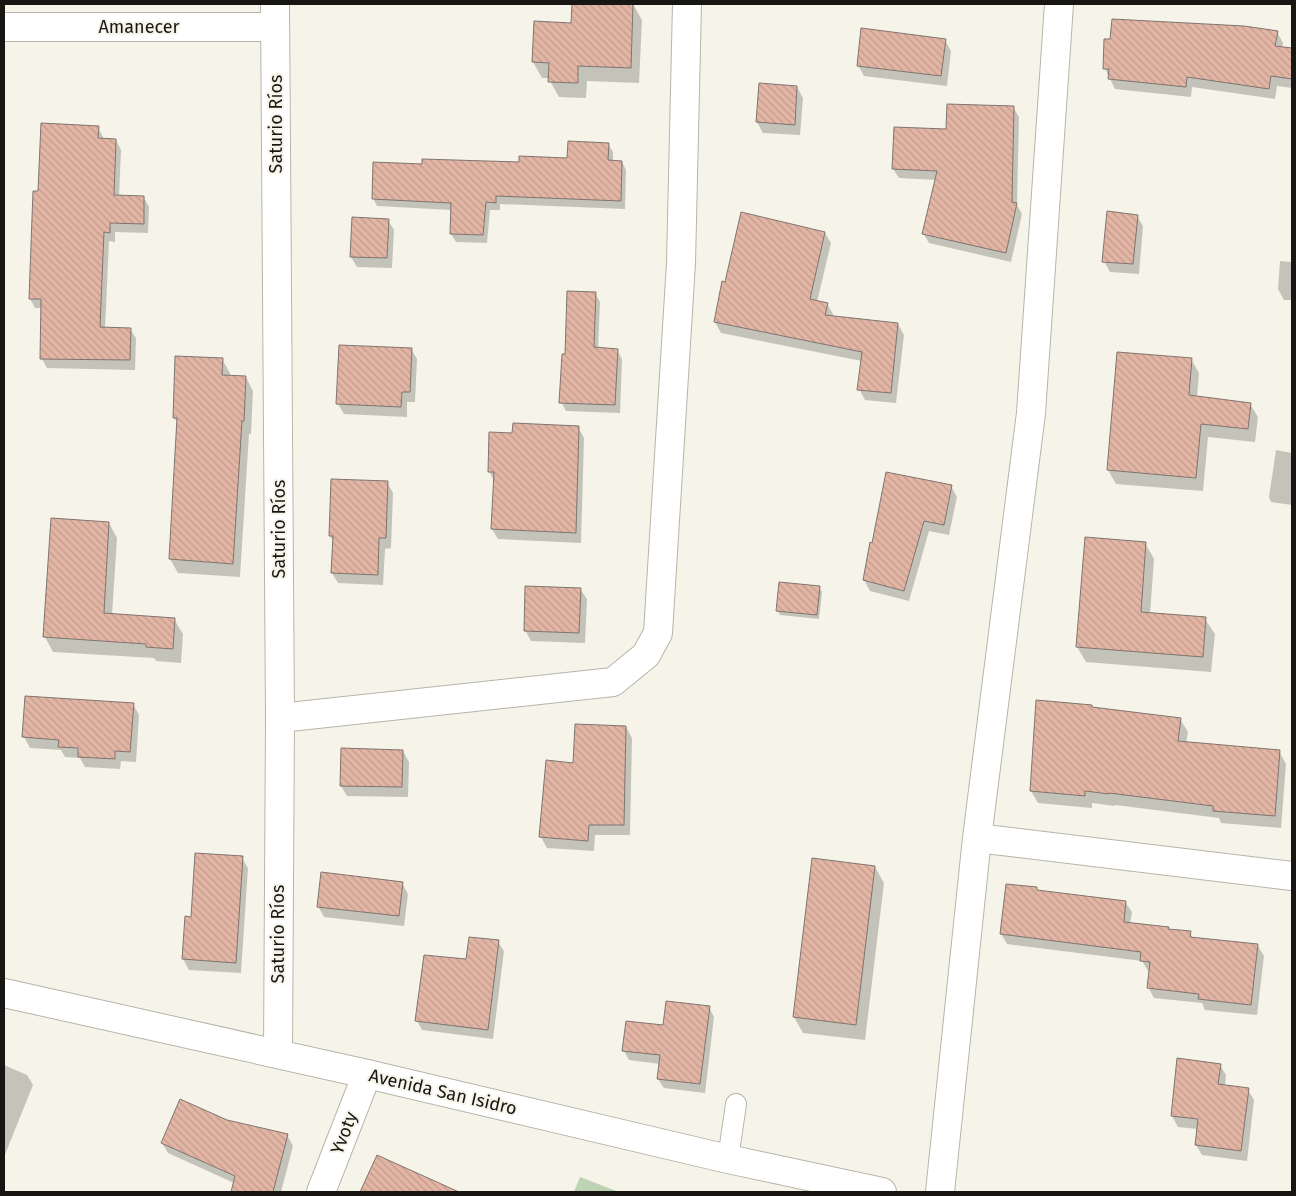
<svg xmlns="http://www.w3.org/2000/svg" width="1296" height="1196" font-family="'Fira Sans',sans-serif">
  <defs>
    <pattern id="building-back-hatch" width="6" height="6" patternUnits="userSpaceOnUse" patternTransform="scale(1.25)"><rect width="6" height="6" fill="#e2b5a4"/><path d="M-1 5l2 2M0 0l6 6M5-1l2 2" fill="none" stroke="#c19b8c"/></pattern>
  </defs>
  <rect width="100%" height="100%" fill="#f6f4e9"/>
  <!-- pitch -->
  <path fill="#bed2b4" d="M580,1177L619,1192H574Z"/>
  <!-- shadow -->
  <path fill="#0003" d="M573,4H633L642,20L639,83L587,81L586,98L559,97L550,81V78H542L533,62L572,24Z
    M1277,32L1283,43L1282,48L1292,50V88L1277,86L1275,99L1192,87L1191,97L1115,89L1105,69Z
    M945,40L951,51L947,86L864,76L858,65Z
    M760,85L797,87L803,98L800,135L763,133L757,122Z
    M1013,107L1019,117L1017,205L1022,214L1011,262L929,243L923,233L936,180L899,178L893,169L947,131Z
    M98,128L103,137V140H116L121,150L119,197L144,198L149,207L148,233L115,232V242L109,241L105,329H130L136,338L135,370L47,368L42,359V308H35L30,299L39,192Z
    M608,144L613,152V162H622L626,170L625,209L500,204V210H490L487,243L456,242L451,234L452,210L377,206L373,198L423,166L520,163L568,160Z
    M1137,216L1143,226L1139,274L1110,272L1104,261Z
    M388,220L394,230L392,268L357,267L351,257Z
    M825,233L831,243L817,302L827,304L833,314V317L898,324L904,335L896,403L865,400L859,389L862,361L721,333L715,322L726,283Z
    M1280,261L1292,262V300H1284L1278,289Z
    M595,293L600,302L598,349L617,350L622,359L620,413L566,411L561,402L566,356Z
    M411,349L417,359L415,402H407V417L344,414L338,404Z
    M222,359L230,373V377H246L253,391L251,434H249L240,577L178,573L170,559L178,423L174,418Z
    M1191,359L1199,373L1197,397L1250,404L1258,417L1255,442L1208,437L1203,491L1116,484L1108,470Z
    M578,427L584,438L581,543L498,539L492,529L494,481L489,471L513,434Z
    M1276,450L1292,453V505L1271,502L1269,497Z
    M387,482L393,493L391,548L385,549L383,585L338,583L332,573L334,542L330,536Z
    M951,486L957,497L949,535L929,531L909,601L870,591L864,580Z
    M109,523L117,538L112,615L174,619L183,634L181,663L156,661L154,658L53,652L45,637Z
    M1145,543L1154,559L1150,614L1205,619L1215,634L1211,672L1086,662L1077,647Z
    M819,587L822,592L819,619L780,615L777,610Z
    M580,589L587,599L585,643L531,641L525,630Z
    M133,704L139,715L136,762L121,761L120,769L85,767L80,758L65,757L61,750L30,748L24,737Z
    M1093,708L1180,719L1188,732L1186,743L1279,751L1286,764L1281,828L1221,823L1219,818L1115,805V806L1092,803V808L1038,803L1031,791Z
    M626,727L632,738L630,835H595L594,851L547,848L541,837L574,764Z
    M403,751L409,762L408,797L347,796L341,786Z
    M242,858L248,868L241,973L189,970L183,959L192,918Z
    M875,867L884,883L865,1040L803,1033L794,1017Z
    M402,883L408,894L404,926L324,917L318,906Z
    M1036,888L1038,891L1125,902L1132,912L1130,924L1168,928L1169,930L1190,933L1193,938L1258,946L1264,956L1257,1015L1205,1010L1202,1003L1154,998L1148,987L1150,971H1148L1142,961L1007,944L1001,934Z
    M498,942L504,951L493,1039L422,1030L417,1021Z
    M709,1007L714,1017L705,1093L664,1088L658,1079L660,1064L629,1060L624,1051L664,1027Z
    M4,1065L27,1075L33,1085L4,1157Z
    M1220,1065L1226,1075L1225,1087L1248,1090L1254,1100L1247,1161L1202,1155L1196,1145L1198,1129L1178,1127L1172,1116Z
    M227,1121L287,1135L293,1146L281,1192H232L234,1183L168,1153L162,1143Z
    M378,1157L434,1182L440,1192H361Z"/>
  <!-- building -->
  <path fill="url(#building-back-hatch)" stroke="#807470" d="M572,4H633L631,68L578,66V83L548,82L549,63L532,62L534,21L571,23Z
    M1112,19L1244,26L1278,31L1275,46L1292,48V79L1271,76L1269,89L1187,77L1186,87L1108,79L1109,69H1103L1104,39H1110Z
    M861,28L946,39L941,76L857,66Z
    M759,83L797,86L795,125L756,122Z
    M947,104L1014,106L1012,202L1017,203L1006,253L922,234L937,171L892,169L894,127L946,129Z
    M41,123L99,126L98,138L116,139L114,195L144,196V224L110,223V233L104,232L100,327L131,328L130,360L40,359L41,299H29L33,191H38Z
    M568,141L609,143L608,160L622,161L621,201L496,196V203L486,202L483,235L450,234L451,203L372,199L373,162L422,164V159L519,162V156L567,158Z
    M1107,211L1138,215L1133,264L1102,262Z
    M741,212L825,232L810,299L828,303L825,315L898,323L891,393L857,390L862,352L714,322L722,281L725,282Z
    M352,217L389,219L387,258L350,257Z
    M567,291L596,292L594,347L618,349L615,405L559,403L562,354H565Z
    M339,345L412,348L410,392H402L401,407L336,404Z
    M1117,352L1192,358L1189,395L1251,403L1248,429L1201,424L1196,478L1107,470Z
    M175,356L223,358L222,375L246,376L244,421H242L233,564L169,559L177,418H173Z
    M513,423L579,426L576,533L491,529L494,472H488L489,432L512,433Z
    M886,472L952,485L944,525L924,521L904,591L863,580L870,542L872,543Z
    M331,479L388,481L386,538H379L378,575L331,573L333,536H329Z
    M51,518L109,522L104,613L175,618L173,649L146,647V644L43,637Z
    M1085,537L1146,542L1141,612L1206,617L1203,657L1076,647Z
    M779,582L820,586L817,615L776,611Z
    M525,586L581,588L579,633L524,631Z
    M25,696L134,703L130,752L115,751V759L78,757V748L58,747L59,740L22,737Z
    M1036,700L1092,705V707L1181,718L1178,741L1280,750L1275,816L1213,811V806L1109,793V794L1085,791V796L1030,791Z
    M575,724L626,726L624,825H589L588,841L539,837L546,760L573,763Z
    M341,748L403,750L402,787L340,786Z
    M195,853L243,856L236,963L182,959L185,916L191,917Z
    M812,858L875,866L856,1025L793,1017Z
    M321,872L403,882L399,916L317,907Z
    M1006,884L1037,887V890L1126,901L1124,922L1169,927L1168,929L1191,931L1190,937L1258,944L1251,1005L1198,999L1199,994L1147,988L1150,962L1140,961L1141,952L1000,934Z
    M469,937L499,940L488,1030L415,1021L424,955L466,959Z
    M666,1001L710,1006L700,1084L657,1079L660,1055L622,1051L626,1021L663,1025Z
    M1177,1058L1221,1064L1218,1084L1249,1088L1241,1151L1195,1145L1198,1119L1171,1116Z
    M180,1099L227,1120L288,1134L273,1192H231L235,1176L161,1143Z
    M377,1155L459,1192H360Z"/>
  <g fill="none" stroke-linecap="round" stroke-linejoin="round">
    <defs>
      <path id="service" d="M728,1159L736,1104"/>
      <path id="minor" d="M275,4L280,718L278,1054
        M4,27H275
        M280,718L613,682L646,655L658,633L681,263L687,4
        M977,838L1292,876
        M321,1192L367,1074
        M940,1192L977,838L1031,413L1059,4"/>
      <path id="secondary" d="M4,993L367,1074L728,1159L882,1192"/>
    </defs>
    <!-- service casing -->
    <use href="#service" stroke="#b7b5aa" stroke-width="22"/>
    <!-- minor casing -->
    <use href="#minor" stroke="#b7b5aa" stroke-width="30"/>
    <!-- secondary casing -->
    <use href="#secondary" stroke="#b7b5aa" stroke-width="30"/>
    <!-- service -->
    <use href="#service" stroke="#fff" stroke-width="20"/>
    <!-- minor -->
    <use href="#minor" stroke="#fff" stroke-width="28"/>
    <!-- secondary -->
    <use href="#secondary" stroke="#fff" stroke-width="28"/>
  </g>
  <g text-anchor="middle" dominant-baseline="central" stroke-width="4" stroke-linejoin="round" paint-order="stroke">
    <!-- street labels -->
    <g font-size="18" fill="#171612" stroke="#f6f4e9">
      <text x="139" y="27">Amanecer</text>
      <text transform="translate(276 124) rotate(-90)">Saturio Ríos</text>
      <text transform="translate(279 529) rotate(-90)">Saturio Ríos</text>
      <text transform="translate(278 934) rotate(-90)">Saturio Ríos</text>
      <text transform="translate(443 1092) rotate(13)">Avenida San Isidro</text>
      <text transform="translate(344 1133) rotate(-69)">Yvoty</text>
    </g>
  </g>
  <!-- border -->
  <rect width="1296" height="1196" fill="none" stroke="#171612" stroke-width="10"/>
</svg>
